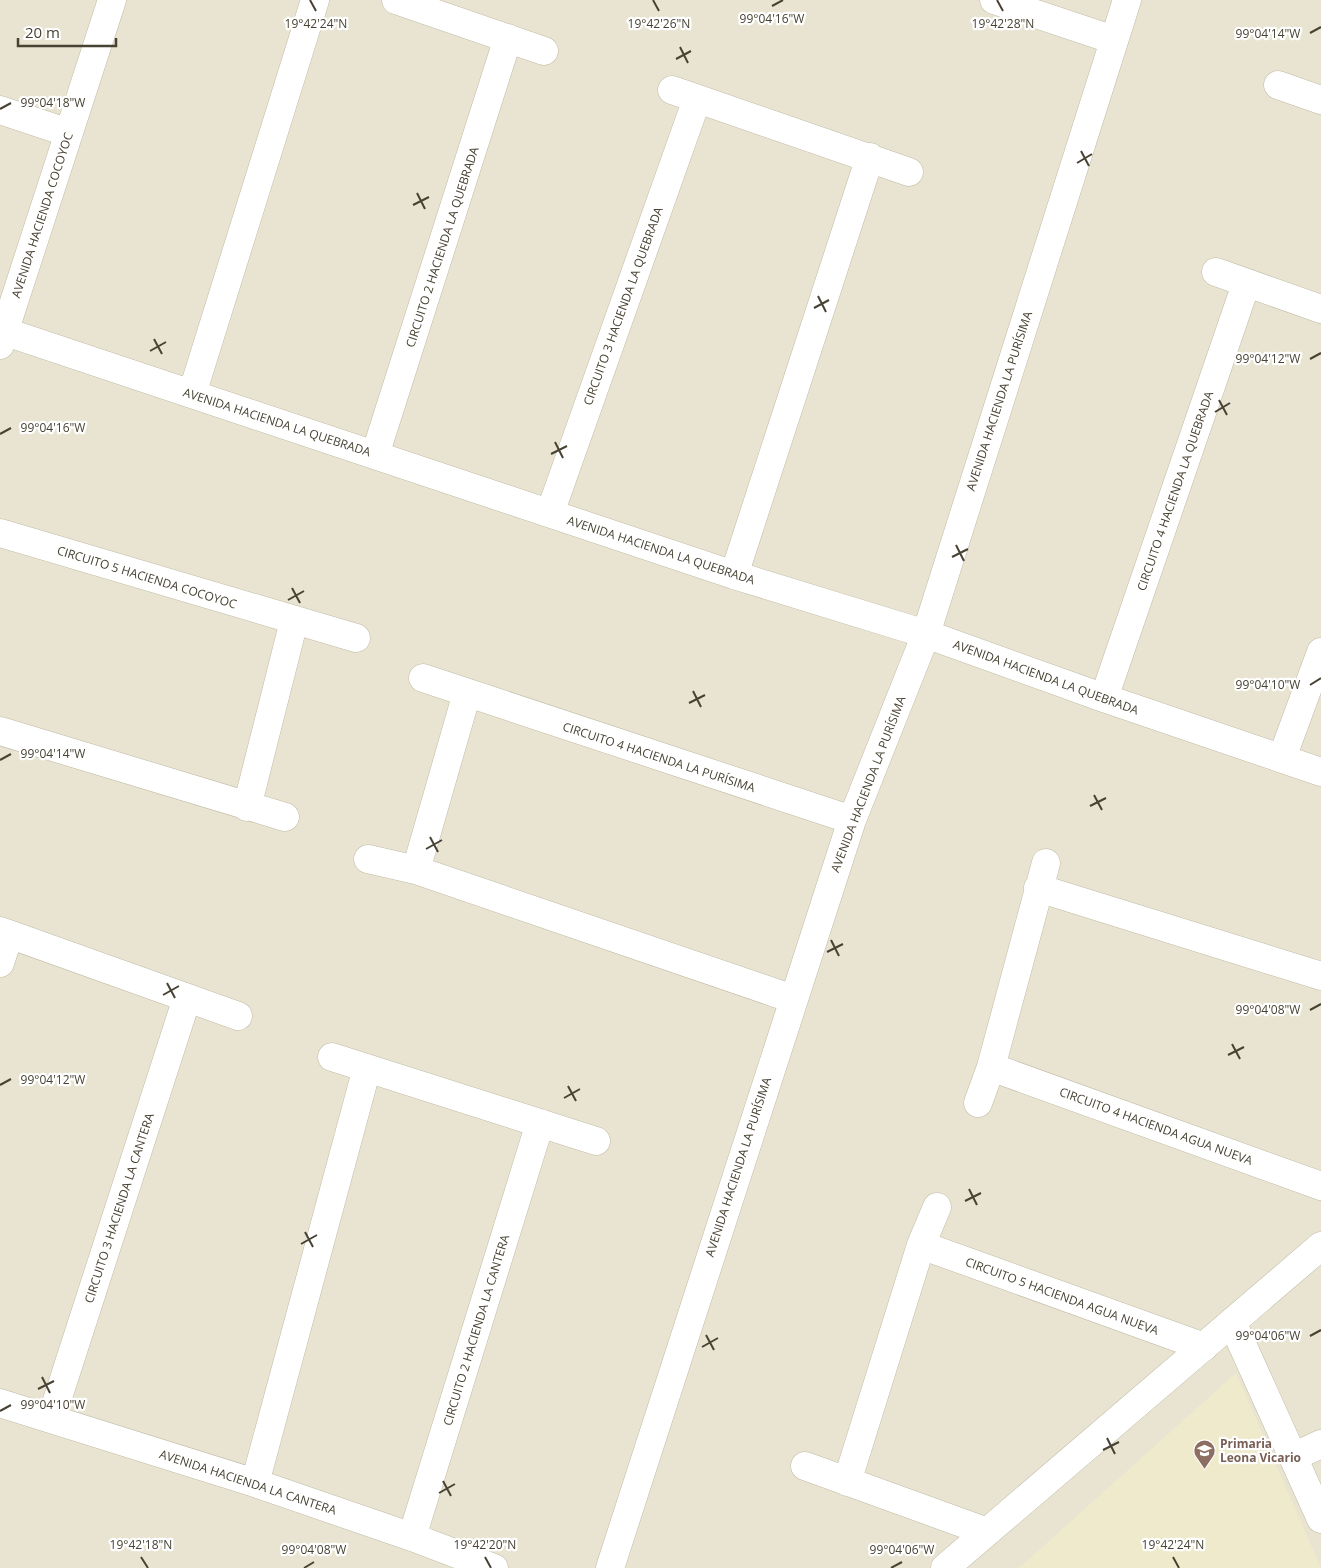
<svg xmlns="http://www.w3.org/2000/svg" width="1321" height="1568" font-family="'Open Sans',sans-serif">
  <rect width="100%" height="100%" fill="#f4f1e3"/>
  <!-- residential -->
  <path fill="#e9e4d1" d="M0,0H1321V1568H0Z"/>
  <!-- education -->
  <path fill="#efeacb" d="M1236,1373L1321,1568H1019Z"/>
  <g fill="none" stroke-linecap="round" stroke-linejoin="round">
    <defs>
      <path id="minor" d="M396,0L544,51
        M994,0L1114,40
        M1278,85L1321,100
        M672,90L909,172
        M0,110L69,133
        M1216,272L1321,309
        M0,330L734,575L926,634L1104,698L1321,772
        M0,345L112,0
        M192,394L315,0
        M375,455L508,38
        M550,513L697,99
        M0,533L356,638
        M734,575L870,157
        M423,678L852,820
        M1104,698L1246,284
        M0,731L285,817
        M1282,758L1321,652
        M247,807L294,621
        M368,859L416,870L793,999
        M416,870L467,693
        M1038,888L1321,976
        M0,931L238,1016
        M0,963L9,935
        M332,1057L596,1141
        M991,1067L1321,1186
        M978,1103L991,1067L1046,863
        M921,1245L1204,1347
        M1232,1322L1321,1519
        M0,1403L255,1483L412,1537L494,1568
        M51,1419L187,998
        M1293,1457L1321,1444
        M805,1466L987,1532
        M847,1482L921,1245L937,1207
        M255,1483L367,1068
        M412,1537L540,1123
        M610,1568L852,820L926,634L1127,0"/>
      <path id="tertiary" d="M945,1568L1321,1246"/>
    </defs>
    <!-- minor casing -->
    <use href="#minor" stroke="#c0bba5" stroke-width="29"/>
    <!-- tertiary casing -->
    <use href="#tertiary" stroke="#c0bba5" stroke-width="29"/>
    <!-- minor -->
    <use href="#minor" stroke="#fff" stroke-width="28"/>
    <!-- tertiary -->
    <use href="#tertiary" stroke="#fff" stroke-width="28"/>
  </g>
  <!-- ticks -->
  <path fill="none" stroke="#474233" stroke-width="2" d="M310,0L316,11M653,0L659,11M997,0L1003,11M772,6L783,0M1310,33L1321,27M680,47L688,63M676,59L691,51M0,109L11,103M1081,151L1089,166M1077,163L1092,154M417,193L425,209M413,205L429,197M818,296L826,312M814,308L829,300M154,339L162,354M150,351L166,342M1310,359L1321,353M1219,400L1227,415M1215,412L1230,403M0,434L11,428M555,442L563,458M551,454L567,446M956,545L964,561M952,557L968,549M292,588L300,603M288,600L304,591M1310,685L1321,678M693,691L701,707M689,703L705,695M0,760L11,754M1094,795L1102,810M1090,806L1106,798M430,837L438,852M426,849L442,840M831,940L839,956M827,952L843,944M167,983L175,998M163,995L179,986M1310,1010L1321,1004M1232,1044L1240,1059M1228,1055L1244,1047M0,1085L11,1079M568,1086L576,1101M564,1098L580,1089M969,1189L977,1205M965,1201L981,1193M305,1232L313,1247M301,1244L317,1235M706,1335L714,1350M1310,1336L1321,1330M702,1347L718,1338M42,1377L50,1393M38,1389L54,1381M0,1411L11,1405M1107,1438L1115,1454M1103,1450L1119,1442M443,1481L451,1496M439,1493L455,1484M141,1557L148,1568M485,1557L491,1568M1173,1557L1179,1568M304,1568L314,1562M891,1568L902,1562"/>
  <!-- icons -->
  <defs>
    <symbol id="school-pin" viewBox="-11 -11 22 30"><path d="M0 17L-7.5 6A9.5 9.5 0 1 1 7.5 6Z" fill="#8d6e63" stroke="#fff"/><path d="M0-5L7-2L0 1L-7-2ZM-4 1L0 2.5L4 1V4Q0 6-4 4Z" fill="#fff"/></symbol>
  </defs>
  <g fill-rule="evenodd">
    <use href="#school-pin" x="1192" y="1438" width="25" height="34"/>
  </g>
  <g text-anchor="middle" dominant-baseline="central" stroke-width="4.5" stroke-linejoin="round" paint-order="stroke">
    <!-- street labels -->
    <g font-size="12" fill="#474233" stroke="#fff">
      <text transform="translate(42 215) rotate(-72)">AVENIDA HACIENDA COCOYOC</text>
      <text transform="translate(442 247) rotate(-72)">CIRCUITO 2 HACIENDA LA QUEBRADA</text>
      <text transform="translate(623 306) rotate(-70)">CIRCUITO 3 HACIENDA LA QUEBRADA</text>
      <text transform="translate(999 401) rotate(-72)">AVENIDA HACIENDA LA PURÍSIMA</text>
      <text transform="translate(277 422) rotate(18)">AVENIDA HACIENDA LA QUEBRADA</text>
      <text transform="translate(1175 491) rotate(-71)">CIRCUITO 4 HACIENDA LA QUEBRADA</text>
      <text transform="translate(661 550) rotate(18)">AVENIDA HACIENDA LA QUEBRADA</text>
      <text transform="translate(147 577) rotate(17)">CIRCUITO 5 HACIENDA COCOYOC</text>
      <text transform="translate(1046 677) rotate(20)">AVENIDA HACIENDA LA QUEBRADA</text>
      <text transform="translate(659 757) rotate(18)">CIRCUITO 4 HACIENDA LA PURÍSIMA</text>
      <text transform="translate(868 784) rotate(-69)">AVENIDA HACIENDA LA PURÍSIMA</text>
      <text transform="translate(1156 1126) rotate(20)">CIRCUITO 4 HACIENDA AGUA NUEVA</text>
      <text transform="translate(738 1167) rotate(-72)">AVENIDA HACIENDA LA PURÍSIMA</text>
      <text transform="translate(119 1208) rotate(-72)">CIRCUITO 3 HACIENDA LA CANTERA</text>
      <text transform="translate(1062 1296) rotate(20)">CIRCUITO 5 HACIENDA AGUA NUEVA</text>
      <text transform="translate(476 1330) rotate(-73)">CIRCUITO 2 HACIENDA LA CANTERA</text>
      <text transform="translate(248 1482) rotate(18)">AVENIDA HACIENDA LA CANTERA</text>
    </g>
    <!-- education labels -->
    <g font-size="12" font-weight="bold" fill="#785e54" stroke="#fff" text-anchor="start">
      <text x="1220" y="1443">Primaria<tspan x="1220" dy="14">Leona Vicario</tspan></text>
    </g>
  </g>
  <g font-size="12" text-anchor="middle" fill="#474233" stroke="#fff" stroke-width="4.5" stroke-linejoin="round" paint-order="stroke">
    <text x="772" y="23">99°04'16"W</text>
    <text x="316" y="28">19°42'24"N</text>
    <text x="659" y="28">19°42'26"N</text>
    <text x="1003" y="28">19°42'28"N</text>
    <text x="1268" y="38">99°04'14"W</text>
    <text x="53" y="107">99°04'18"W</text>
    <text x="1268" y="363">99°04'12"W</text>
    <text x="53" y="432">99°04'16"W</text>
    <text x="1268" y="689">99°04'10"W</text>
    <text x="53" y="758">99°04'14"W</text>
    <text x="1268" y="1014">99°04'08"W</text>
    <text x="53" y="1084">99°04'12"W</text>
    <text x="1268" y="1340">99°04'06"W</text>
    <text x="53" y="1409">99°04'10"W</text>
    <text x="141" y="1549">19°42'18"N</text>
    <text x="485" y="1549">19°42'20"N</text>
    <text x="1173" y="1549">19°42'24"N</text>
    <text x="314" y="1554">99°04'08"W</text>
    <text x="902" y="1554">99°04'06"W</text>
  </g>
  <!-- scale -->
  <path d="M18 38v8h98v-8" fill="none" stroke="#474233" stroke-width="2.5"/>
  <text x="25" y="38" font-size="15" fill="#474233" stroke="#ffffff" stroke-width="4" paint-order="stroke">20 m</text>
</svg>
